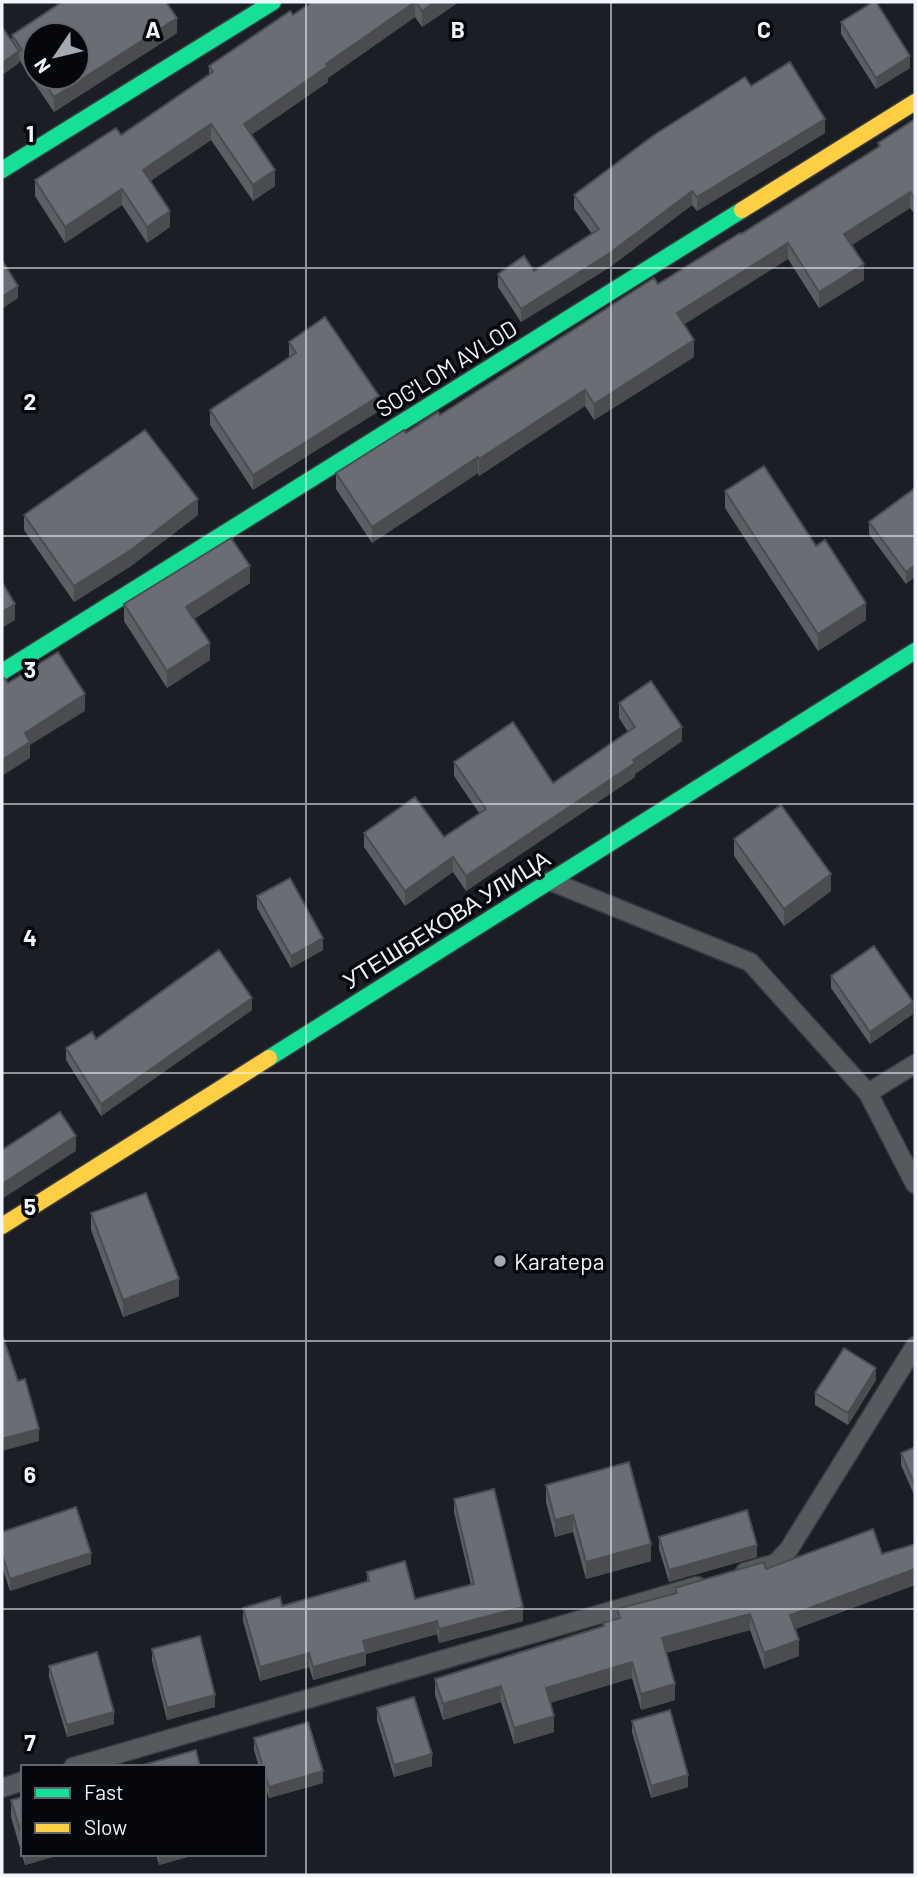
<svg xmlns="http://www.w3.org/2000/svg" width="917" height="1877" font-family="Barlow,sans-serif">
  <rect width="100%" height="100%" fill="#1b1e24"/>
  <g fill="none" stroke-linecap="round" stroke-linejoin="round">
    <defs>
      <path id="lane" d="M550,881L750,962L868,1093L915,1184
        M868,1093L915,1064
        M745,1572L776,1563L789,1549L915,1346
        M73,1767L697,1586
        M2,1788L23,1781"/>
      <path id="fast" d="M2,170L273,2
        M2,672L742,210
        M269,1058L915,651"/>
      <path id="slow" d="M742,210L915,102
        M2,1226L269,1058"/>
    </defs>
    <!-- lane casing -->
    <use href="#lane" stroke="#393b40" stroke-width="21"/>
    <!-- fast casing -->
    <use href="#fast" stroke="#393b40" stroke-width="19"/>
    <!-- slow casing -->
    <use href="#slow" stroke="#393b40" stroke-width="19"/>
    <!-- lane -->
    <use href="#lane" stroke="#56595e" stroke-width="18"/>
    <!-- fast -->
    <use href="#fast" stroke="#16e098" stroke-width="16"/>
    <!-- slow -->
    <use href="#slow" stroke="#ffcf43" stroke-width="16"/>
  </g>
  <!-- wall -->
  <path fill="#5b5e63" fill-rule="evenodd" d="M312,2H459L422,27L415,17L328,78V82L251,135L275,186L253,201L211,140L150,181L170,227L147,243L122,205L65,243L35,196V180L121,135L209,75V66L293,15Z
    M841,22L910,68L876,89L841,34Z
    M2,27L12,42V35L177,33L54,112L19,60V63L2,75ZM35,35L77,77H35Z
    M751,86L825,133L697,211L692,205L610,267L521,322L498,287V274L534,271L592,234L574,209V195Z
    M915,119V211L913,212L910,208L852,245L864,280L819,308L788,259L684,324L694,357L594,420L585,406L479,476L478,473L372,543L336,489V473L440,415L741,234L878,147V143Z
    M289,342L379,411L253,490L210,425V410L289,358Z
    M915,488L906,584L869,534V522Z
    M725,491L866,620L818,651L725,508Z
    M24,515H198L131,566L74,602L24,530Z
    M250,583L194,619L210,660L167,688L124,621V604Z
    M619,703L682,741L635,774V777L466,891L453,872L405,906L364,847V833L444,837L479,813L454,776V762L553,783L628,732L619,718Z
    M734,839L831,891L784,926L734,856Z
    M257,896L323,950L291,968L257,908Z
    M831,976L913,1014L870,1044L831,988Z
    M252,1010L101,1116L66,1060V1048L96,1039Z
    M91,1213L179,1296L123,1317L91,1230Z
    M876,1380L848,1425L815,1405V1393Z
    M915,1447V1497L901,1465V1453Z
    M546,1485L651,1561L586,1579L573,1532L555,1537L546,1502Z
    M454,1499L523,1621L439,1643L437,1634L366,1654V1665L313,1680L309,1667L260,1681L243,1621V1608L282,1606L367,1581V1572L415,1599L471,1585L454,1512Z
    M2,1532L91,1564L10,1591L2,1566Z
    M659,1537L757,1557L669,1582L659,1549Z
    M882,1554L915,1585L795,1629L799,1656L764,1669L750,1630L666,1653L675,1700L641,1710L632,1678L550,1703L554,1732L514,1744L501,1702L443,1720L435,1695V1679L603,1626V1623L617,1619V1609L675,1593V1588L766,1569Z
    M152,1649L215,1707L167,1720L152,1661Z
    M49,1666L114,1724L67,1737L49,1677Z
    M377,1708L432,1766L394,1777L377,1720Z
    M632,1721L688,1787L651,1798L632,1732Z
    M254,1738L323,1783L269,1798L264,1783V1767H259L254,1750Z
    M23,1797V1854H63L25,1865L11,1817V1800Z
    M156,1854H198L159,1865Z"/>
  <!-- shaded-wall -->
  <path fill="#4a4c50" d="M415,2V17L328,78V82L244,140V124L326,64Z
    M435,2H459L422,27V11Z
    M177,18V33L54,112V97Z
    M19,51V63L2,75V63Z
    M910,56V68L876,89V78Z
    M825,119V133L697,211V197Z
    M211,124V140L143,186V170Z
    M275,170V186L253,201V185Z
    M122,189V205L65,243V227Z
    M692,191V205L610,267L521,322V309Z
    M910,192V208L844,250V234Z
    M915,194V211L913,212V196Z
    M170,211V227L147,243V227Z
    M788,243V259L677,329V313Z
    M864,264V280L819,308V292Z
    M18,286V298L2,309V297Z
    M694,340V357L594,420V404Z
    M585,390V406L479,476V459Z
    M379,396V411L253,490V475Z
    M478,457V473L372,543V527Z
    M198,499V515L131,566L74,602V586Z
    M915,565V577L906,584V572Z
    M250,566V583L186,624V607Z
    M866,603V620L818,651V634Z
    M15,604V620L2,628V612Z
    M210,643V660L167,688V671Z
    M85,694V711L30,745V758L2,776V760L25,733Z
    M682,727V741L635,774V777L466,891V876Z
    M453,857V872L405,906V891Z
    M831,874V891L784,926V909Z
    M323,938V950L291,968V956Z
    M252,998V1010L101,1116V1104Z
    M913,1002V1014L870,1044V1032Z
    M76,1136V1151L2,1199V1184Z
    M179,1279V1296L123,1317V1300Z
    M876,1368V1380L848,1425V1413Z
    M39,1429V1441L2,1451V1439Z
    M573,1515V1532L555,1537V1520Z
    M651,1544V1561L586,1579V1562Z
    M757,1545V1557L669,1582V1570Z
    M91,1553V1564L10,1591V1579Z
    M915,1569V1585L790,1631V1615Z
    M523,1607V1621L439,1643V1629Z
    M750,1614V1630L662,1654V1638Z
    M437,1621V1634L366,1654V1665L313,1680V1667L363,1641Z
    M799,1640V1656L764,1669V1653Z
    M309,1653V1667L260,1681V1667Z
    M632,1662V1678L546,1704V1688Z
    M675,1684V1700L641,1710V1694Z
    M501,1686V1702L443,1720V1704Z
    M215,1695V1707L167,1720V1708Z
    M114,1712V1724L67,1737V1725Z
    M554,1716V1732L514,1744V1728Z
    M432,1754V1766L394,1777V1765Z
    M323,1771V1783L269,1798V1787Z
    M688,1775V1787L651,1798V1786Z
    M25,1854H63L25,1865Z
    M159,1854H198L159,1865Z"/>
  <!-- building -->
  <path fill="#6a6d73" stroke="#4a4c50" stroke-width="2" d="M62,2H166L177,18L54,97L40,77H77V35H35V69L12,35Z
    M312,2H415L326,64L328,66L244,124L275,170L253,185L211,124L143,170L170,211L147,227L122,189L65,227L35,180L116,128L121,135L213,72L209,66L290,11L293,15Z
    M416,2H435L422,11Z
    M873,2H876L910,56L876,78L841,22Z
    M2,27L19,51L2,63Z
    M790,62L825,119L697,197L692,191L610,253L521,309L498,274L524,256L534,271L599,229L574,195L654,135L745,77L751,86Z
    M915,119V194L913,196L910,192L844,234L864,264L819,292L788,243L677,313L694,340L594,404L585,390L479,459L478,457L372,527L336,473L404,430L406,433L438,412L440,415L654,278L658,284L740,233L741,234L880,146L878,143Z
    M2,260L18,286L2,297Z
    M325,317L379,396L253,475L210,410L296,353L289,342Z
    M145,430L198,499L131,550L74,586L24,515Z
    M764,466L816,546L825,540L866,603L818,634L725,491Z
    M915,488V565L906,572L869,522Z
    M231,538L250,566L186,607L210,643L167,671L124,604Z
    M2,582L15,604L2,612Z
    M58,652L85,694L25,733L30,742L2,760V677L4,678L8,683Z
    M651,681L682,727L633,760L635,763L466,876L453,857L405,891L364,833L415,797L444,837L486,809L454,762L513,722L553,783L635,727L619,703Z
    M781,805L831,874L784,909L734,839Z
    M290,878L323,938L291,956L257,896Z
    M874,946L913,1002L870,1032L831,976Z
    M219,950L252,998L101,1104L66,1048L92,1032L96,1039Z
    M60,1112L76,1136L2,1184V1150Z
    M146,1193L179,1279L123,1300L91,1213Z
    M2,1334L18,1381L25,1379L39,1429L2,1439Z
    M844,1348L876,1368L848,1413L815,1393Z
    M915,1447V1486L901,1453Z
    M629,1462L651,1544L586,1562L573,1515L555,1520L546,1485Z
    M494,1489L523,1607L439,1629L437,1621L363,1641L366,1652L313,1667L309,1653L260,1667L243,1608L280,1597L282,1606L369,1581L367,1572L405,1561L415,1599L474,1584L454,1499Z
    M76,1507L91,1553L10,1579L2,1554V1532Z
    M747,1510L757,1545L669,1570L659,1537Z
    M873,1529L882,1554L915,1544V1569L790,1615L799,1640L764,1653L750,1614L662,1638L675,1684L641,1694L632,1662L546,1688L554,1716L514,1728L501,1686L443,1704L435,1679L604,1626L603,1623L620,1618L617,1609L677,1593L675,1588L764,1562L766,1569Z
    M200,1636L215,1695L167,1708L152,1649Z
    M97,1652L114,1712L67,1725L49,1666Z
    M414,1697L432,1754L394,1765L377,1708Z
    M670,1710L688,1775L651,1786L632,1721Z
    M308,1722L323,1771L269,1787L264,1771V1767H263L254,1738Z
    M196,1750L200,1767H136Z
    M23,1797V1840L11,1800Z"/>
  <!-- grid -->
  <path fill="none" stroke="#f0f4fc" stroke-width="2" stroke-opacity="0.55" d="M306,2V1875M611,2V1875M2,268H915M2,536H915M2,804H915M2,1073H915M2,1341H915M2,1609H915"/>
  <!-- markers -->
  <circle fill="#a5a9b0" stroke="#05070c" stroke-width="2.5" cx="500" cy="1261" r="7"/>
  <g text-anchor="middle" dominant-baseline="central" stroke-width="7" stroke-linejoin="round" paint-order="stroke">
    <!-- street labels -->
    <g font-size="23" fill="#f0f4fc" stroke="#05070c">
      <text transform="translate(446 368) rotate(-32)">SOG'LOM AVLOD</text>
      <text transform="translate(446 919) rotate(-32)">УТЕШБЕКОВА УЛИЦА</text>
    </g>
    <!-- poi labels -->
    <g font-size="23" fill="#f0f4fc" stroke="#05070c" text-anchor="start">
      <text x="514" y="1261">Karatepa</text>
    </g>
  </g>
  <g font-size="23" text-anchor="middle" font-weight="bold" fill="#f0f4fc" stroke="#05070c" stroke-width="7" stroke-linejoin="round" paint-order="stroke">
    <text x="153" y="38">A</text>
    <text x="458" y="38">B</text>
    <text x="764" y="38">C</text>
    <text x="30" y="142">1</text>
    <text x="30" y="410">2</text>
    <text x="30" y="678">3</text>
    <text x="30" y="946">4</text>
    <text x="30" y="1215">5</text>
    <text x="30" y="1483">6</text>
    <text x="30" y="1751">7</text>
  </g>
  <!-- border -->
  <rect width="917" height="1877" fill="none" stroke="#f0f4fc" stroke-width="7"/>
  <!-- legend -->
  <rect x="21" y="1765" width="245" height="91" fill="#05070c" stroke="#63666c" stroke-width="2"/>
  <rect x="35" y="1788" width="35" height="10" fill="#16e098" stroke="#63666c" stroke-width="2"/>
  <text x="84" y="1800" font-size="21" fill="#f0f4fc">Fast</text>
  <rect x="35" y="1823" width="35" height="10" fill="#ffcf43" stroke="#63666c" stroke-width="2"/>
  <text x="84" y="1835" font-size="21" fill="#f0f4fc">Slow</text>
  <!-- north arrow -->
  <g transform="translate(56 56) rotate(235)"><circle r="33" fill="#05070c" stroke="#63666c" stroke-width="2"/>
  <path d="M0-5L12 26L0 18L-12 26Z" fill="#a5a9b0"/>
  <text y="-10" font-size="19" font-weight="bold" text-anchor="middle" fill="#f0f4fc">N</text>
  </g>
</svg>
